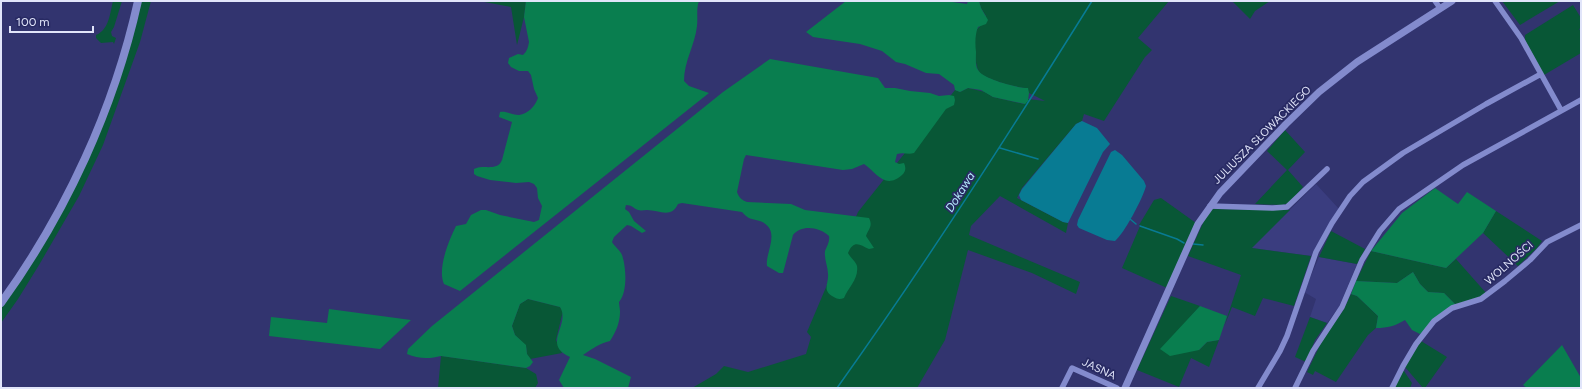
<svg xmlns="http://www.w3.org/2000/svg" width="1582" height="389" font-family="Figtree,sans-serif">
  <rect width="100%" height="100%" fill="#32346f"/>
  <!-- built -->
  <path fill="#3a3d7f" d="M1316,184L1340,210L1311,256L1251,248Z
    M1319,257L1357,264L1339,307L1327,323L1310,317L1316,299L1304,292Z"/>
  <!-- green -->
  <path fill="#085736" d="M113,1H122L114,27L111,32L112,36L116,38L114,44L113,42L101,43L96,38V35C109,30 110,13 113,1Z
    M141,1H151L140,42L103,145L79,196L39,265L18,299L1,323V307L16,286L108,113L133,37Z
    M479,1H526L524,17L517,45L511,7Z
    M979,1H1169L1138,38L1152,50L1145,57L1104,121L1084,114L1082,121L1076,124L1022,188L1017,198L1063,222L1068,223L1066,233L1000,196L971,226L969,235L1080,282L1076,294L1032,273L968,250L945,340L917,388H692L716,374L724,366L748,372L806,354L811,337L807,332L858,212L955,90L960,92L968,88L985,92L993,97L1024,104L1028,99L1045,101L1029,93L1027,88C1018,88 987,80 980,73C974,67 974,39 976,31C978,27 980,27 982,24C984,22 985,18 986,16L981,8Z
    M1232,1H1270L1255,11L1250,19Z
    M1502,1H1560L1520,25Z
    M1573,5L1581,18V28L1579,29L1581,32V53L1544,75L1525,40V35Z
    M1285,130L1305,152L1288,170L1303,187L1289,203L1282,205L1255,204L1287,170L1267,151Z
    M1161,198L1196,223L1167,288L1122,268L1140,226L1182,241L1139,225L1154,200Z
    M1211,209L1290,210L1252,248L1311,256L1294,306L1263,298L1255,316L1232,307L1224,327L1241,275L1188,256L1203,223Z
    M1496,211L1542,241L1537,248L1518,266L1483,233Z
    M1331,231L1365,249L1357,264L1319,257Z
    M1371,251L1446,268L1456,259L1487,294L1457,306L1444,293L1428,292L1420,284L1413,272L1397,283L1356,281Z
    M1351,294L1357,296L1378,316L1376,328L1368,335L1336,382L1315,371L1313,375L1307,372L1322,341L1344,309Z
    M1171,296L1200,306L1186,322L1199,350L1207,342L1219,340L1209,367L1191,358L1179,387L1137,370Z
    M528,299L560,307L563,311L556,340L562,353L530,359L527,354L526,346L515,335L512,326L520,304Z
    M1310,317L1327,323L1315,340L1306,362L1295,357Z
    M1421,341L1447,357L1425,388H1423L1405,367Z
    M441,356L526,368L536,374L538,383L535,388H438Z
    M1403,371H1404L1412,383L1410,388H1394Z"/>
  <!-- forest -->
  <path fill="#097e4f" d="M526,1H699C696,9 698,17 697,26C695,45 684,61 684,81L689,86L709,93L460,291L444,284C437,269 449,240 456,226L466,224L471,215L481,210H486L500,215L534,222L539,220L542,206L538,198L537,188L534,184L529,182L516,183L490,180L477,176L474,174V169C484,164 497,172 502,160L512,122L499,117L500,112C507,111 512,115 519,115C528,114 535,106 538,98L534,89L531,75L528,71H519L511,67L508,63L509,58L518,54L523,55C527,51 528,48 529,42L524,17Z
    M846,1H945L967,4L968,1H979L981,8L988,20L986,24L978,27C975,34 975,44 976,52C976,58 975,66 978,70C983,79 1017,88 1028,88L1029,93L1028,101L1025,104L993,97L981,90L968,88L960,92L955,90L954,85L939,74L926,73L905,64L896,62L882,51L860,44L813,37L806,32Z
    M770,59L878,78L885,88H895L910,91L930,93L939,96L949,95L954,96L955,100L954,105L946,109L914,153C908,155 904,152 897,154L895,162L899,164L904,163C906,168 906,171 902,175C885,190 877,173 864,164L852,169L843,170L746,155L744,159L737,192C739,198 742,200 747,202L791,204L805,210L869,218C873,226 869,228 866,236L874,248L869,249C860,245 854,239 848,253C850,257 856,262 857,266C859,279 848,288 844,298C839,300 837,299 832,296C822,290 829,283 828,274C828,267 824,259 825,251C827,246 830,242 829,236C820,227 801,224 793,235L783,273H779L767,266C765,253 780,233 764,223C760,220 754,220 749,218C747,217 744,214 742,212L682,203L678,204C671,219 659,210 647,210C644,210 641,211 638,210C633,208 632,205 626,205L625,209L629,212L634,221L646,231L642,233L631,226L627,225L614,237L612,242C614,246 620,250 622,255C626,266 628,292 619,302C619,305 620,308 620,312C620,322 616,332 610,341C600,343 592,349 583,355L595,359L631,377L628,388H564L559,380L570,357C541,344 571,325 560,307L528,299L520,304L512,326L515,335L526,345L527,354L533,362L530,366L526,368L441,356C430,359 418,359 407,354L408,349L432,326L723,92Z
    M1435,188L1458,204L1467,192L1496,211L1483,233L1446,268L1371,251L1402,213Z
    M1413,272L1420,284L1428,292L1444,293L1457,306L1420,334L1412,330L1405,320C1395,326 1388,328 1376,328L1378,316L1357,296L1351,294L1356,281L1397,283Z
    M1200,306L1227,316L1219,340L1207,342L1199,350L1170,356L1160,349Z
    M329,309L411,320L380,349L269,336L271,317L327,323Z
    M1562,345L1581,378V388H1527L1523,385Z"/>
  <!-- water -->
  <path fill="#087b93" d="M1082,121L1097,128L1110,144L1103,152L1068,223L1063,222L1021,200L1019,195L1022,189L1076,124Z
    M1115,150L1122,155L1144,181L1146,186C1143,198 1124,234 1115,241L1107,240L1079,228L1077,225L1078,220L1111,152Z"/>
  <g fill="none" stroke-linecap="round" stroke-linejoin="round">
    <!-- stream -->
    <path stroke="#087b93" stroke-width="1.5" d="M1000,148L1038,159
      M1130,219L1136,224
      M1140,226L1177,239L1184,243
      M1193,244L1203,245
      M837,388C927,262 1010,132 1092,1"/>
    <!-- minor -->
    <path stroke="#838bcd" stroke-width="5.5" d="M1435,1L1440,8
      M1495,1L1521,38L1561,110
      M1210,206L1273,208L1287,207L1327,169
      M1062,388L1072,368L1117,388
      M1258,388L1280,351L1287,336L1316,252L1332,223L1350,196L1363,182L1403,153L1486,104L1541,74
      M1295,388L1313,351L1342,307L1362,260L1380,231L1399,209L1463,165L1581,100
      M1392,388L1403,366L1416,344L1434,321L1452,308L1481,299L1505,281L1530,260L1547,242L1581,225"/>
    <!-- tertiary -->
    <path stroke="#838bcd" stroke-width="7" d="M1125,388L1198,224L1220,193L1286,124L1319,92L1357,62L1452,1"/>
    <!-- secondary -->
    <path stroke="#838bcd" stroke-width="8" d="M1,303C66,213 114,109 138,1"/>
  </g>
  <g text-anchor="middle" dominant-baseline="central" stroke-width="3.5" stroke-linejoin="round" paint-order="stroke">
    <!-- street labels -->
    <g font-size="11" fill="#e1e5fa" stroke="#282a63">
      <text transform="translate(1262 135) rotate(-45)">JULIUSZA SŁOWACKIEGO</text>
      <text transform="translate(1509 263) rotate(-41)">WOLNOŚCI</text>
      <text transform="translate(1099 369) rotate(25)">JASNA</text>
    </g>
    <!-- water labels -->
    <g font-size="12" font-style="italic" fill="#b5ecfc" stroke="#282a63">
      <text transform="translate(960 192) rotate(-58)">Dokawa</text>
    </g>
  </g>
  <!-- border -->
  <rect width="1582" height="389" fill="none" stroke="#e1e5fa" stroke-width="4"/>
  <!-- scale -->
  <path d="M10 26v6h83v-6" fill="none" stroke="#e1e5fa" stroke-width="2"/>
  <text x="16" y="26" font-size="12" fill="#e1e5fa" stroke="#282a63" stroke-width="3" paint-order="stroke">100 m</text>
</svg>
